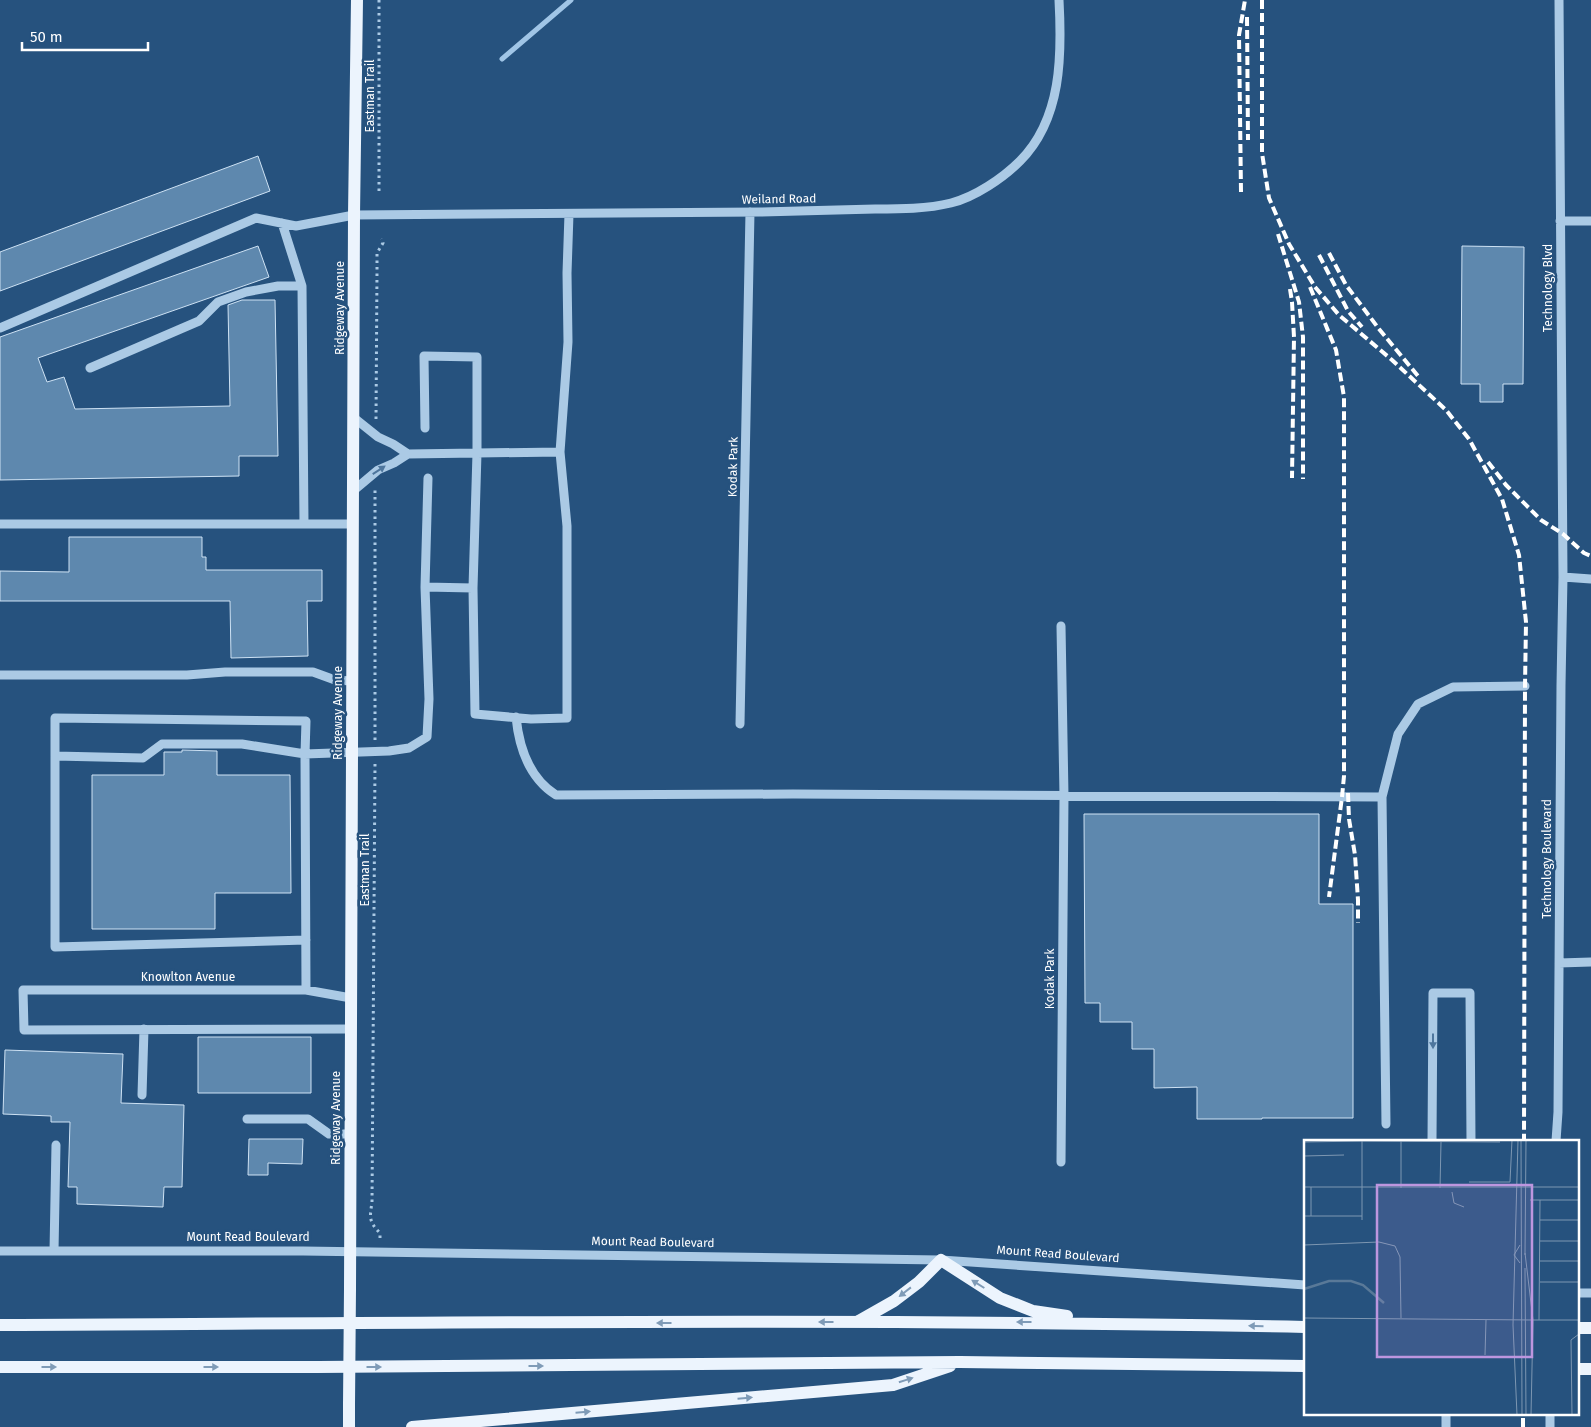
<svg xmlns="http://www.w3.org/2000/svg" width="1591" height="1427" font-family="'Fira Sans',sans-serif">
  <rect width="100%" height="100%" fill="#26527e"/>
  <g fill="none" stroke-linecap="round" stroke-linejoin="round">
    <!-- stream -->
    <path stroke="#a0c5e6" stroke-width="5" d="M502,59L571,0"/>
  </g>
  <!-- building -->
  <path fill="#5e88ae" stroke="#cee2f4" d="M258,156L270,191L0,291V252Z
    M258,246L269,277L38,358L47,382L64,377L75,409L230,406L228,305L242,300H275L278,456H239V476L0,480V337Z
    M1462,246L1524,247L1523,384H1503V402H1480V384H1461Z
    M69,537H202V557H206V570H322V601H307L308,656L231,658L230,601H0V571L69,572Z
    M182,750L217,751V775H290L291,893H215V929H92V775H164V752H182Z
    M1084,814H1319V904H1353V1118H1262V1119H1197V1087L1154,1088V1049H1132V1022H1100V1003H1085Z
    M198,1037H311V1093H198Z
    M5,1050L123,1054L121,1103L184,1105L182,1187H164L163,1207L77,1204V1187H68L70,1122H51V1116L3,1114Z
    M249,1139H303L302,1164L268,1163V1175H248Z"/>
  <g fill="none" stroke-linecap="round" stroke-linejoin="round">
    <!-- path -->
    <path stroke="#abcae5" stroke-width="3" stroke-dasharray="2.5 4" stroke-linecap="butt" d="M379,191V0
      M376,419L377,271V253L383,243L381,239
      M375,740V489
      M375,764L372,1202C370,1217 368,1221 380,1233V1241"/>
    <!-- minor -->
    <path stroke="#abcae5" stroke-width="9" d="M1560,221H1591
      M282,223L302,286L304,524
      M0,328L256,218L296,226L354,215C489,214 624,213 760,212C798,211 837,210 875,209C900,209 927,209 951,203C975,197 1003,178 1020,161C1062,119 1062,55 1059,0
      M90,368L199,321L218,302L246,292L278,286H302
      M425,428L424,356L477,357V453L560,452L568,342L567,273L569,214
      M353,491L378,470L394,463L408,454
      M0,524H353
      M1563,577L1591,579
      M425,587L428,478
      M473,588L475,714L531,719L567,718V526L560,452
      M1061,626L1064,796L1061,1162
      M0,675H187L225,672H313L335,680L352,681
      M516,717C519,747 529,778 556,795L793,794L1382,797
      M740,724L750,212
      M55,756L143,758L162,744H242L305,754L306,721L55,718V947L306,940
      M1559,963L1591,962
      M306,990L305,754L389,751L409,748L427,737L429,699L425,587L473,588L477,453L408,454L393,444L378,437L353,417
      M351,1029L24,1030L23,990H306L351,998
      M142,1095L144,1029
      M247,1119H308L329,1134H350
      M1386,1124L1382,797L1398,734L1418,704L1453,687L1525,686
      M1432,1141L1433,993H1470L1471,1141
      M1556,1141L1558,1112L1561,685L1563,577L1559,0
      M0,1251H303L941,1260L1305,1285
      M54,1251L56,1145
      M1577,1293H1591
      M1446,1413V1427
      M1550,1413V1427"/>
    <!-- major -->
    <path stroke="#ecf4fd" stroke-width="12" d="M350,1289L354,215L357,0
      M857,1322L894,1301L919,1282L941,1260L1000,1298L1033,1311L1067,1316
      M0,1325C435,1323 870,1318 1305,1327
      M1577,1328H1591
      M0,1367H318L960,1362L1305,1366
      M1577,1369H1591
      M349,1404V1427
      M412,1427L893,1385L950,1366"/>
    <!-- rail -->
    <path stroke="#fff" stroke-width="4" stroke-dasharray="9 4" stroke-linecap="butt" d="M1262,0V153L1269,198L1289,244L1315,287L1339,315L1392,360L1446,410L1469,439L1502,499L1519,555L1526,622L1525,686L1524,1141
      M1247,17L1248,140
      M1241,192L1239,35L1245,0
      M1278,234L1299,302L1303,337V479
      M1329,253L1346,285L1379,329L1418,376
      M1319,255L1348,311L1362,327
      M1310,287L1336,350L1344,397V776L1342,797L1329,897
      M1290,289L1292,302L1294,337L1292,478
      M1488,462L1506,485L1541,520L1563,534L1584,553L1591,556
      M1348,793L1349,819L1355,855L1358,900V923
      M1523,1427V1413"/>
    <!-- major-bridge -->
    <path stroke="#ecf4fd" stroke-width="12" d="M349,1404L350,1289"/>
  </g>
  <!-- one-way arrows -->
  <defs><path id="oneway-solid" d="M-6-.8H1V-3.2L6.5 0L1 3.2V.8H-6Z" transform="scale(1.25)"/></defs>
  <g fill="#4e769d">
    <use href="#oneway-solid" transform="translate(379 470) rotate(-33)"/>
    <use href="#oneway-solid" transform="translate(1433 1041) rotate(90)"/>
  </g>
  <g fill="#7f9bb7">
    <use href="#oneway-solid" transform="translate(978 1284) rotate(-148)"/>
    <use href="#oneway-solid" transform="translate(905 1292) rotate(142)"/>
    <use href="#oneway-solid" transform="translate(826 1322) rotate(180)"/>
    <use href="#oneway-solid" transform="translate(1024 1322) rotate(-180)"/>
    <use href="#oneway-solid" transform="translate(664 1323) rotate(180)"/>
    <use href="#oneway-solid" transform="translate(1256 1326) rotate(-179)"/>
    <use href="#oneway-solid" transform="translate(536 1366)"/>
    <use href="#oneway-solid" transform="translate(49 1367)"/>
    <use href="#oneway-solid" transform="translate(211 1367)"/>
    <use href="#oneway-solid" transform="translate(374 1367)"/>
    <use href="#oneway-solid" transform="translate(906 1380) rotate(-18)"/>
    <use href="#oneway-solid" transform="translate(745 1398) rotate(-5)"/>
    <use href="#oneway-solid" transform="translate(583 1412) rotate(-5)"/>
  </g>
  <g text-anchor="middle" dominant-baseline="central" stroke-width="5" stroke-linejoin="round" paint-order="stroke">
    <!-- street labels -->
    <g font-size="12" fill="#fff" stroke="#26527e">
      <text transform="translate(370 96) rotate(-90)">Eastman Trail</text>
      <text transform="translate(779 199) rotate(-1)">Weiland Road</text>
      <text transform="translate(1548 288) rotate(-90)">Technology Blvd</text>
      <text transform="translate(340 308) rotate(-90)">Ridgeway Avenue</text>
      <text transform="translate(733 467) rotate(-89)">Kodak Park</text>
      <text transform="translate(338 713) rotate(-90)">Ridgeway Avenue</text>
      <text transform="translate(1547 859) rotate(-90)">Technology Boulevard</text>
      <text transform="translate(365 870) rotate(-90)">Eastman Trail</text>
      <text x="188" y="977">Knowlton Avenue</text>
      <text transform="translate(1050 979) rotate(-90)">Kodak Park</text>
      <text transform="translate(336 1118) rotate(-90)">Ridgeway Avenue</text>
      <text x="248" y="1237">Mount Read Boulevard</text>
      <text transform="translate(653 1242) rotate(1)">Mount Read Boulevard</text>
      <text transform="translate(1058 1254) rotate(4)">Mount Read Boulevard</text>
    </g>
  </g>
  <!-- overview -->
  <g transform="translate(1304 1140)">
    <rect width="275" height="275" fill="#26527e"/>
    <path fill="none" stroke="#597998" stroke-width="2.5" d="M0,149L25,141H47L59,145L80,163"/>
    <path fill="none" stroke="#7d97b2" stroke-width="1" d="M217,0L218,275M0,2L58,1M0,16L40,15M165,42H206L208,0M0,47H275M97,48V1M136,48L137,2M148,52L150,63L160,67M226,60H275M0,76H58M7,76V47M58,80V1L196,2M236,80H275M236,101H275M0,105L75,102L91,106L96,117L97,178M216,105L210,115L216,123M221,115L222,0M236,121H275M221,128L222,275M236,142H275M0,178L229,180L221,113M235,180L236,60M181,215L182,180M213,275L209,185L214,0M227,275L229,180H275M268,275L267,200L275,194"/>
    <path fill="#bd96df" fill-opacity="0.15" stroke="#bd96df" stroke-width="2.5" d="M73,45H228V217H73Z"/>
    <rect width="275" height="275" fill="none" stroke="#fff" stroke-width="2.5"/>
  </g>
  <!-- scale -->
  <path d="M22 42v8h126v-8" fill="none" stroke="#ffffff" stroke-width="2.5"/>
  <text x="30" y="42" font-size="15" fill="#ffffff" stroke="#26527e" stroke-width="4" paint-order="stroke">50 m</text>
</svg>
